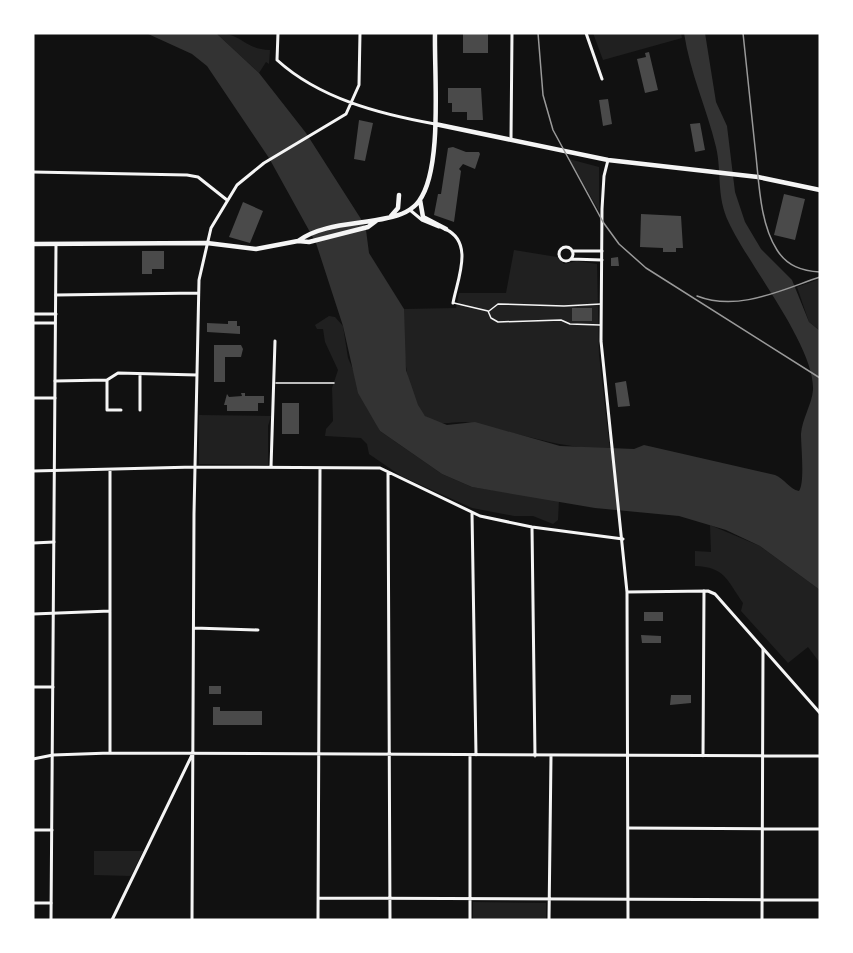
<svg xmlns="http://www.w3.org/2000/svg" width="853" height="953" font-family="Figtree,sans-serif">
  <rect width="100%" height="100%" fill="#111"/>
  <!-- green -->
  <path fill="#202020" d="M216,33C243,33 243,49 270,50L269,64L266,62L259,73Z
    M593,33H681L682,38L603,60Z
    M569,159L599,167V211Z
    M514,250L557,257L564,264L577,261L597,264L599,355L610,449C561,449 519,433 472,423C455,419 438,430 424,415C404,394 402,336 404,309L456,308L459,293H506Z
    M820,279V331L809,322L797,287Z
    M329,316L335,317L343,326L348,358L380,431L442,474L472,487L559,500L558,520L553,524L533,516H514L472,508L401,476L369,454L367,444L361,438L325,436L326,429L333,421L332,388L338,370L325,342L323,329H317L315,325Z
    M199,415L271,416L268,426V465L199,464Z
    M710,525L760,546L820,590V663L808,647L788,663L741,611L743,603C727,580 725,567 695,566V551L711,552Z
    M94,851H143L131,876L94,875Z
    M473,902L546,903V920H473Z"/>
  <!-- water -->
  <path fill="#333" d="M146,33H216L259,73L306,133L361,219L366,230L369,253L404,309L406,370L418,405L425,416L447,425L475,422L560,446L634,449L644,445L775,475C785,479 789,489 799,491C805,483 801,446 801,434C802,419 812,404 813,390C815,346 748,264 729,223C716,196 722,173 716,147C707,109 690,73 684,33H705L716,102L727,126L735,192L745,222L761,249L792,280L809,322L820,331V590L760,546L726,530L679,516L595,508L472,487L442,474L380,431L358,393L343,326L316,243L269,158L207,66L192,54Z"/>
  <!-- building -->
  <path fill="#4a4a4a" d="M463,33H488V53H463Z
    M649,52L658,90L645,93L637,59L646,57L645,53Z
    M448,88H481L483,120H467V112H452V103H448Z
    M608,99L612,124L603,126L599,100Z
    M359,120L373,123L365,161L354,159Z
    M700,123L705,150L695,152L690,124Z
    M453,147L466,152H479L480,154L475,169L463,164L459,169L461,171L454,222L434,215L438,194H441L448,148Z
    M784,194L805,199L795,240L774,235Z
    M243,202L263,211L250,243L229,237Z
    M641,214L681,216L683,248H676V252H663V248L640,247Z
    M142,251H164V269H152V274H142Z
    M618,257L619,266H611V258Z
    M572,308H592V321H572Z
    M228,321H237V326H240V334L207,332V323L228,324Z
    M214,345H241L243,349L241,357H225V382H214Z
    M626,381L630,406L618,407L615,383Z
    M241,393H245V396H264V403H258V411H227V405H224L227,394L229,397L242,396Z
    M282,403H299V434H282Z
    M644,612H663V621H644Z
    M641,635L661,636V643H642Z
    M209,686H221V694H209Z
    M671,695H691V703L670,705Z
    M213,707H220V711H262V725H213Z"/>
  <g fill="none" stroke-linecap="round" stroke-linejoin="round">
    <!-- service -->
    <path stroke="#f5f5f5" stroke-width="1.5" d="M454,303L488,311L491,318L498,322L561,320L570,324L600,325
      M489,311L498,304L564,306L601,304
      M276,383H334"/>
    <!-- minor -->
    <path stroke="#f5f5f5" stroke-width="3" d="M278,33L277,60C320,99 380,114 435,124
      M586,33L602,79
      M511,139L512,33
      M33,172L187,175L198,177L227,200
      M410,210L422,220L439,227
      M445,229C475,242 457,280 453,303
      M559 254a7 7 0 1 1 14 0a7 7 0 1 1-14 0Z
      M572,251H602
      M571,259L602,260
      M56,295L198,293
      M33,314H56
      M33,323H55
      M140,375V410
      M107,380V410H121
      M55,381L107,380L118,373L197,375
      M33,398H55
      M271,467L275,341
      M33,471L195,467L380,468L480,516L532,527L623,539
      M388,472L390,920
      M472,513L476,755
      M532,527L535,756
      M33,543L54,542
      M33,614L110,611
      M194,628L258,630
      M33,687H53
      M110,753V470
      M703,756L704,591
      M33,759L53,755L110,753L820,756
      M629,828L820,829
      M33,830H52
      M318,898L820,900
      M33,903H51
      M112,920L192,755
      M192,920L194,514L199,280L211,228L237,185L264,163L346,114L359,85L360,33
      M318,920L320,468
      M470,920V755
      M549,920L551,756
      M762,920L763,649"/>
    <!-- tertiary -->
    <path stroke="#f5f5f5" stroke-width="3" d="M608,160L604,176L602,209L601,341L627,592L628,920
      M627,592L708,591L715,594L820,713
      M51,920L56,244"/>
    <!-- primary -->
    <path stroke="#f5f5f5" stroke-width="4.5" d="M435,124L608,160L758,177L820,190
      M420,200L423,217L446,229
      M391,216L398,208L399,195
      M298,241C323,223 358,225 387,218C398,216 411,212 419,201C443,169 434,74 435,33
      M33,244L207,243L256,249L298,241L309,242L368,227L376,221"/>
    <!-- rail -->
    <path stroke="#9a9a9a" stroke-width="1.5" d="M538,33L543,95L553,130L603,222L619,244L646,268L820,378
      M743,33C747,71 751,109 755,147C759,179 759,222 777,250C787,266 802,271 820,272
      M697,296C738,312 781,290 820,277"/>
  </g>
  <!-- border -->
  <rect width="853" height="953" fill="none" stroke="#ffffff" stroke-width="69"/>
</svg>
